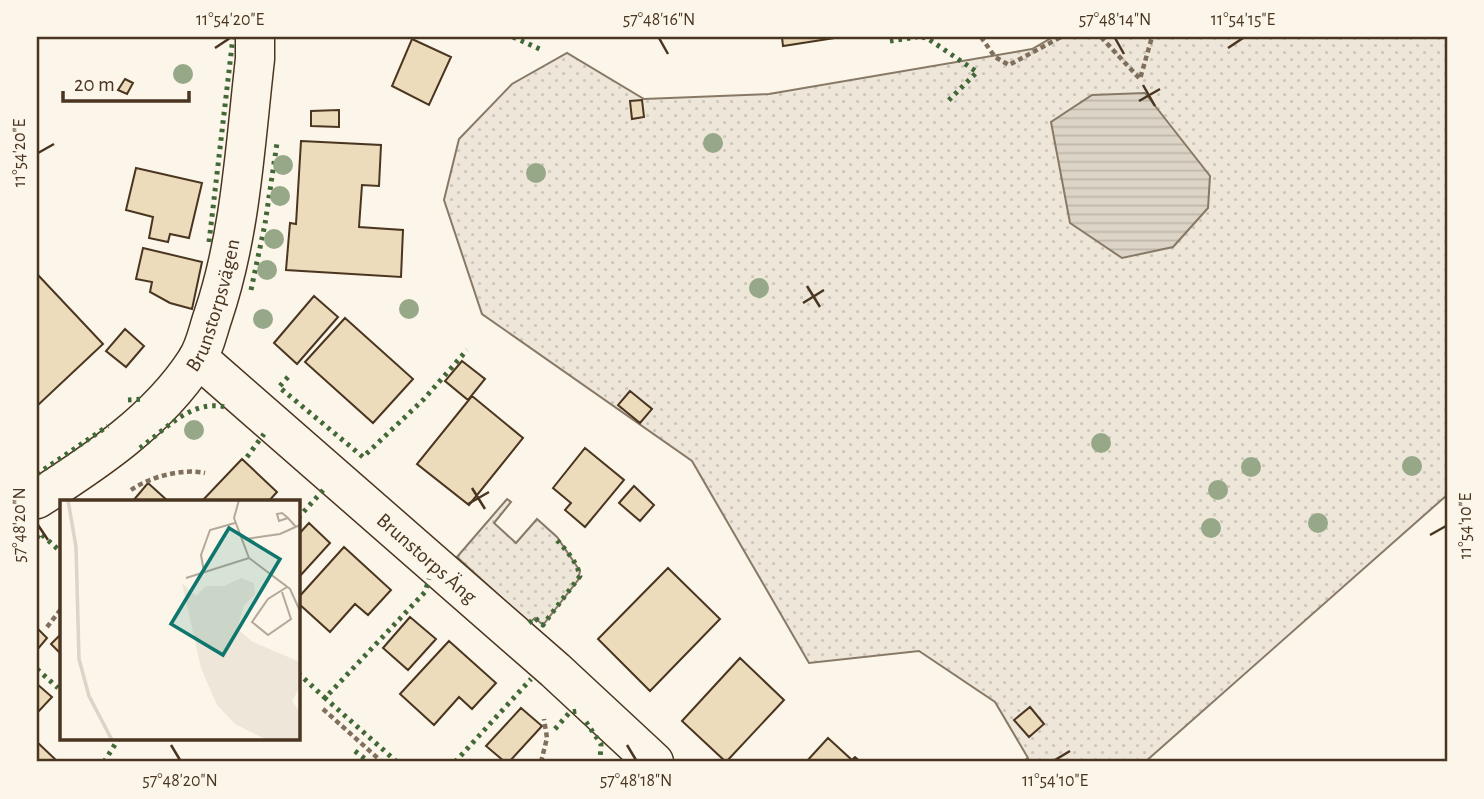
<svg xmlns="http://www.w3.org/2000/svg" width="1484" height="799" font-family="'Alegreya Sans',sans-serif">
  <defs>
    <pattern id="grass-dots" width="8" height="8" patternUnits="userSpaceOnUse" patternTransform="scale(1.75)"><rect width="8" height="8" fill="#ede6d9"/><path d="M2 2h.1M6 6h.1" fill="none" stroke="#cdc6ba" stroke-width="1.8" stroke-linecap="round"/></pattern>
    <pattern id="water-rules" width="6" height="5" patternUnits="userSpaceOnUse" patternTransform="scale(1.75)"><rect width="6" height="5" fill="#dcd4c6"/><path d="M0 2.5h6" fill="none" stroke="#beb7aa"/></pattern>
  </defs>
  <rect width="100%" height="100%" fill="#fbf6e9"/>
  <!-- grass -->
  <path fill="url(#grass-dots)" stroke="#887966" stroke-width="2" d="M1053,37H1447V495L1145,762H1022L1028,758L995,702L919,651L809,663L692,461L482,314L444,200L459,139L512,84L567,53L644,99L769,94L1032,49Z
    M507,499L511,502L494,523L516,543L537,519L557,537L580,571L578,580L543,625L535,618L529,623L457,557Z"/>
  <!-- water -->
  <path fill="url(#water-rules)" stroke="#887966" stroke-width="2" d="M1145,93L1210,176L1208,208L1173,247L1122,258L1070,223L1051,122L1092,95Z"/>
  <!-- building -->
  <path fill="#ecdcbc" stroke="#4a3520" stroke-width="2" d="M782,37H841L783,46Z
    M412,39L451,57L429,105L392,86Z
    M125,79L133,83L127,94L118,90Z
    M642,100L644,117L632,119L630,101Z
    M339,110V127L311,126V111Z
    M301,141L381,145L379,186L362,185L359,227L403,230L401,277L286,270L290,223L296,224Z
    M136,168L202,183L189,238L170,234L168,242L149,238L153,217L126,210Z
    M143,248L202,262L192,309L170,303L150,292L152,282L136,279Z
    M38,275L103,344L37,406V277Z
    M314,296L338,317L297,364L274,343Z
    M345,318L413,379L373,423L305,362Z
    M125,329L144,346L126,367L106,351Z
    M462,361L485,379L468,400L445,381Z
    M630,391L652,409L640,423L618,405Z
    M472,396L523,438L469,505L417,464Z
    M585,448L624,480L585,527L565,510L571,503L553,488Z
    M242,459L277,492L268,502H201Z
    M148,483L169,502H132Z
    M634,486L654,505L640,521L619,503Z
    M309,523L330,543L300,576L298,574V535Z
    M344,547L391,590L368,615L355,604L330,632L298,603V598Z
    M668,568L720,619L650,691L598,639Z
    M410,617L436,639L408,670L383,648Z
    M37,628L47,638L37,650Z
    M61,634V654L51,644Z
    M449,641L496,683L472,709L459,697L434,725L400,694Z
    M740,658L784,700L726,762L682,721Z
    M37,684L52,697L37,713Z
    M1030,707L1044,724L1029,737L1014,720Z
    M521,708L542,726L509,762H505L486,746Z
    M828,738L852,760L855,757L861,762H806Z
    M37,742L57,761L56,762H37Z"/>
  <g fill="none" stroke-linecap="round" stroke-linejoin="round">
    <defs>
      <g id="minor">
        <path id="s1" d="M198,358L555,670L654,762"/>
        <path id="s2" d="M37,499C95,462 158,420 196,361C205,348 208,330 213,316C241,233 245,146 255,59V37"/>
      </g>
    </defs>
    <!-- minor casing -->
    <use href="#minor" stroke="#4a3520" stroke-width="41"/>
    <!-- path -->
    <path stroke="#7f6f5c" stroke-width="4.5" stroke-dasharray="5 3.5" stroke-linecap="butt" d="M981,37L995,57L1009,65L1061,37
      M1101,37L1140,79L1152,37
      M131,490C150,477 182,468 205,473
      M47,627L61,609
      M323,709L382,762
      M541,762L547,738L544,719"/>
    <!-- minor -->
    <use href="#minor" stroke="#fbf6e9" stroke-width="38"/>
    <!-- hedge -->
    <path stroke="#436837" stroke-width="5" stroke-dasharray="3.5 5" stroke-linecap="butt" d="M513,37L542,50
      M922,37L927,38L977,72L947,102
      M890,41L917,37
      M209,242L233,37
      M251,290L265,224L277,143
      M288,377L279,387L363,457L424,399L467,350
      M128,400L142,399
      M140,448C167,428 194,397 229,408
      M247,457L264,434
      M37,474L108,426
      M298,518L326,487
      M37,538L40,533L61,552
      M529,623L535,618L543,625L580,576C577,562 566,550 557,540
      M37,669L58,688
      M298,673L325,698
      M586,722L601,744L600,762
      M555,729L570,712L578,711
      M355,751L369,762
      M104,762L119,738
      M397,762L325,698L425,592L429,579
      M455,762L531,679"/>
  </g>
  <!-- trees -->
  <g fill="#96a887">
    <circle cx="183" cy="74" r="10"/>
    <circle cx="713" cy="143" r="10"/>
    <circle cx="283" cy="165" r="10"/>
    <circle cx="536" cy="173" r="10"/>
    <circle cx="280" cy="196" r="10"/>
    <circle cx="274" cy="239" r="10"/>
    <circle cx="267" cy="270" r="10"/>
    <circle cx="759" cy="288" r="10"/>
    <circle cx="409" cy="309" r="10"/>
    <circle cx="263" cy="319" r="10"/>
    <circle cx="194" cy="430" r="10"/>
    <circle cx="1101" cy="443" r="10"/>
    <circle cx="1412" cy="466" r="10"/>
    <circle cx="1251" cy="467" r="10"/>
    <circle cx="1218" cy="490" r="10"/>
    <circle cx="1318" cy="523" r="10"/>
    <circle cx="1211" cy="528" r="10"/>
  </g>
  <!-- ticks -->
  <path fill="none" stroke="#4a3520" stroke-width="2.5" d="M659,38L668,54M1115,38L1124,54M215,48L230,38M1228,48L1243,38M1143,85L1155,106M1139,101L1160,89M38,153L54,144M807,286L820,307M803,303L824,290M472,488L485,509M468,504L489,492M38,525L48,540M1430,535L1446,526M171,745L180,760M627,745L636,760M1055,760L1070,751"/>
  <g text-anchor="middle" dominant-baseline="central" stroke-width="5" stroke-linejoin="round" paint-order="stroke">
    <!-- street labels -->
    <g font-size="21" fill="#4a3520" stroke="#fbf6e9">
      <text stroke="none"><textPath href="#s2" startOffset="271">Brunstorpsvägen</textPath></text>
      <text stroke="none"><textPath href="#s1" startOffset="304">Brunstorps Äng</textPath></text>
    </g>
  </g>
  <!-- overview -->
  <g transform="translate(60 500)">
    <rect width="240" height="240" fill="#fbf6e9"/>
    <path d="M181,78L194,83L195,94L184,105L177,129L193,142L240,162V187L232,201L240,212V240H207L175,224L157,205L141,168L122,83L136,96L146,86H164Z" fill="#ede6d9"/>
    <path fill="none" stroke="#dcd4c6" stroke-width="3.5" d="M8,0L16,47L19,159L29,196L52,240"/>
    <path fill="none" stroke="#b4a999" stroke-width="2" d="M179,0L174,18L189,58L230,89L240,111M228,18L219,21L217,14L222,13L228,18L236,27M186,39L220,34L240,25M144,72L141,55L150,30L175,23M126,78L189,58M222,92L231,119L208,135L192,122L208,99L227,87"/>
    <path fill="#0f766e" fill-opacity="0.15" stroke="#0f766e" stroke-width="3.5" d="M169,28L220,59L163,155L111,124Z"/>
    <rect width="240" height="240" fill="none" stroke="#4a3520" stroke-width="3.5"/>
  </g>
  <!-- border -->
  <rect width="1484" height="799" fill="none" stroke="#fbf6e9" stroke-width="77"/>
  <!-- scale -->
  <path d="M63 91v10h126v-10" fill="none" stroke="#4a3520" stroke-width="3.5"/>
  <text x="74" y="91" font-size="21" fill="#4a3520" stroke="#fbf6e9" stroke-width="5" paint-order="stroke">20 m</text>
  <rect x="38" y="38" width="1408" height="722" fill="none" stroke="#4a3520" stroke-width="2.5"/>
  <g font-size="18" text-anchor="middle" fill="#4a3520">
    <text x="230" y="25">11°54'20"E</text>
    <text x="659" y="25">57°48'16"N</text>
    <text x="1115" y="25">57°48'14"N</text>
    <text x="1243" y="25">11°54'15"E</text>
    <text transform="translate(19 153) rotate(-90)" y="6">11°54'20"E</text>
    <text transform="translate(19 525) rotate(-90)" y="6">57°48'20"N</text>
    <text transform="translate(1465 526) rotate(-90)" y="6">11°54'10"E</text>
    <text x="180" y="786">57°48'20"N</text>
    <text x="636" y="786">57°48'18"N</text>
    <text x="1055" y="786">11°54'10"E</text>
  </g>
</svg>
